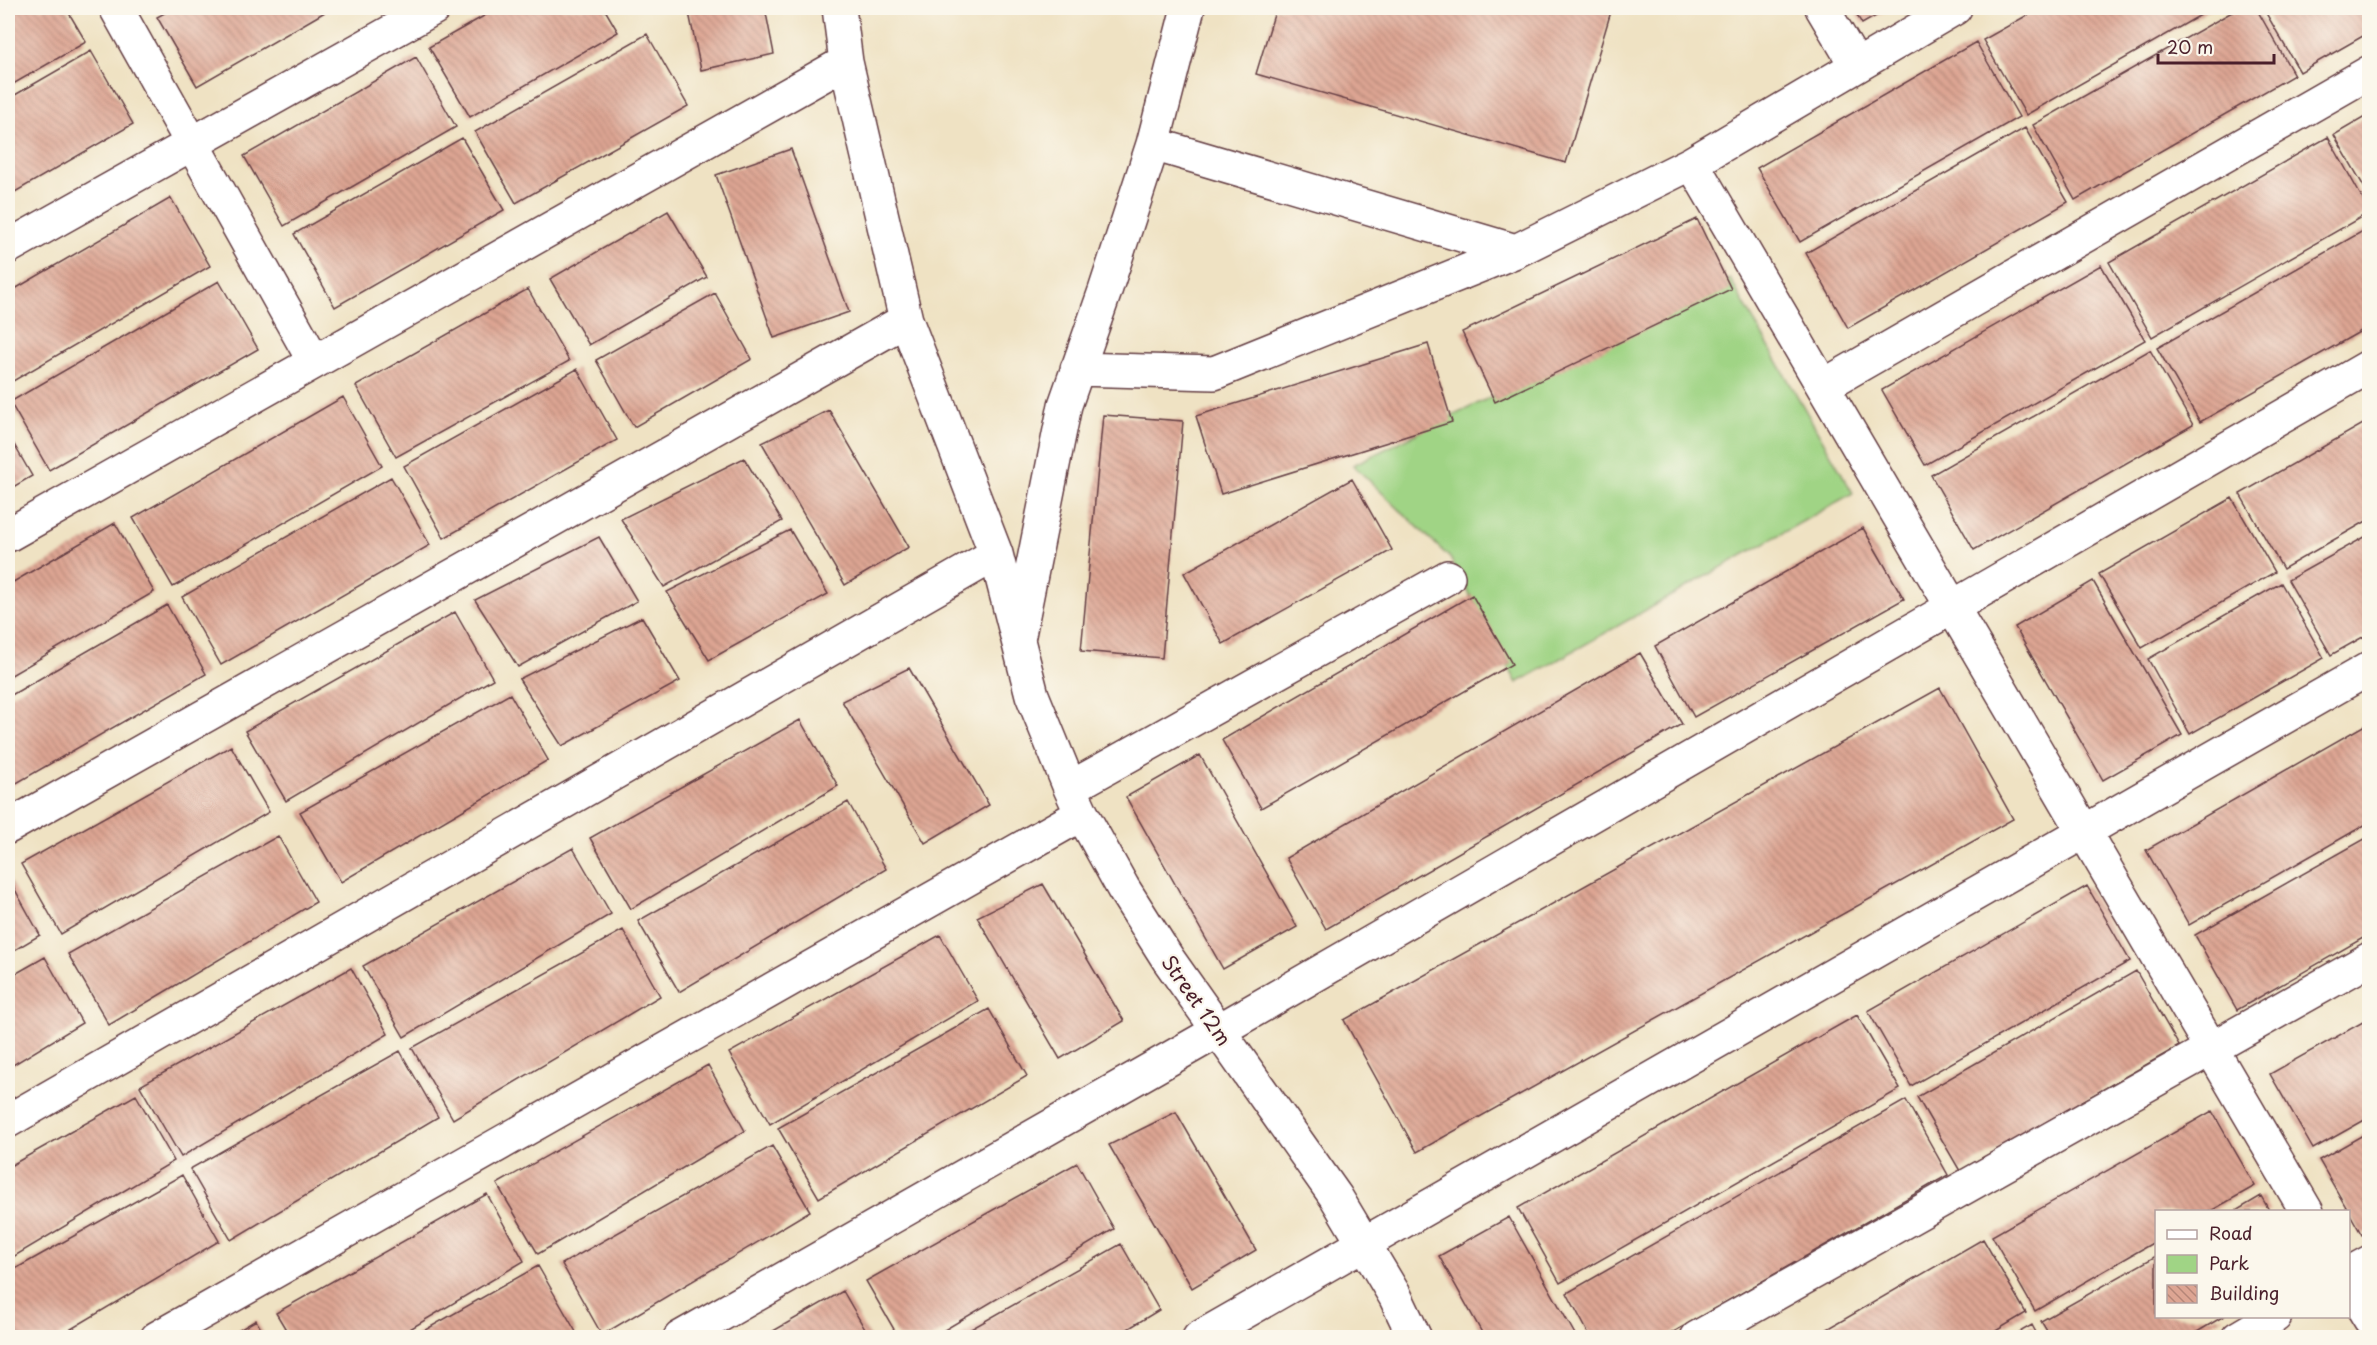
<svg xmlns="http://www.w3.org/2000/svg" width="2377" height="1345" font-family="'Playpen Sans',sans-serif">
  <defs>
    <pattern id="building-back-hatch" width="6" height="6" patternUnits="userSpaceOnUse" patternTransform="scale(1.5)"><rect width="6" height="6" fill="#dda593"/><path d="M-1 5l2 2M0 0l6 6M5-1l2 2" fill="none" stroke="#b58678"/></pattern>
  </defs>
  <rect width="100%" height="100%" fill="#fbf7ec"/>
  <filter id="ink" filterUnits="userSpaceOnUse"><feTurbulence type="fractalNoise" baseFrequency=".0167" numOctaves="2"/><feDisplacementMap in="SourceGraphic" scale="12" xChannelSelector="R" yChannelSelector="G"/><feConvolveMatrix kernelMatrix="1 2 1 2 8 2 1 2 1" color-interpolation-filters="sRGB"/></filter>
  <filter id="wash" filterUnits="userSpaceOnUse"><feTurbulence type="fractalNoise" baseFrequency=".008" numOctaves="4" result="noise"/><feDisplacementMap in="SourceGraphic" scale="24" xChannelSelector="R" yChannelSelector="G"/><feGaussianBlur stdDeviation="1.35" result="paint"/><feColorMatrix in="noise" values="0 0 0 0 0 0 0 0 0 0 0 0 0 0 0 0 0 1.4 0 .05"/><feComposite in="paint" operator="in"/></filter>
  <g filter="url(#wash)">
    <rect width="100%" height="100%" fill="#efe2c3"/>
    <!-- park -->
    <path fill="#a0d485" stroke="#757a58" stroke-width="1.5" d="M1730,279L1853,493L1517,683L1450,558L1353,465Z"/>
    <g id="blocks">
      <!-- building -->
      <path fill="url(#building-back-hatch)" d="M8,8H66L86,42L8,87Z
        M174,8H329L330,9L197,86L157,17Z
        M498,8H604L618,32L470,117L429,47Z
        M688,8H765L774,54L701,70Z
        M1276,8L1461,9L1612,8L1566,163L1256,74Z
        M1853,8H1890L1862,24Z
        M2040,8H2213L2026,115L1983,40Z
        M2239,8H2256L2294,75L2075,200L2033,125Z
        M2263,8H2370V32L2300,72Z
        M647,34L688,106L516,203L475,132Z
        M1976,42L2019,117L1800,242L1757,168Z
        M91,51L133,124L8,196V99Z
        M416,57L456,127L284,226L244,156Z
        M2370,114V197L2334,135Z
        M2025,128L2068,202L1848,328L1806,253Z
        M2328,137L2370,212L2152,337L2109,262Z
        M462,138L504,210L335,307L294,234Z
        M791,149L849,312L774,338L716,175Z
        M171,198L210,266L8,384V293Z
        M668,211L707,277L589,345L550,279Z
        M1697,219L1731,289L1495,402L1462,332Z
        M2370,227V326L2200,422L2157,348Z
        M2101,265L2145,340L1925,465L1882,390Z
        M219,281L258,349L49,470L10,402Z
        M528,289L569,361L396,457L356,386Z
        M715,293L752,359L634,427L596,360Z
        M1428,344L1452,422L1221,494L1196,416Z
        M2150,350L2193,425L1974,550L1931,475Z
        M577,369L617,440L444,538L404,466Z
        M343,397L382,466L173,587L133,518Z
        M829,410L909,547L845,585L762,443Z
        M1103,415L1183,421L1162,658L1081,651Z
        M2370,420V519L2283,569L2240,494Z
        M8,434L32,476L8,490Z
        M744,458L782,521L664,587L621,519Z
        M391,477L430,545L221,665L182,597Z
        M1352,479L1392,550L1223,644L1184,573Z
        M2232,498L2275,572L2142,648L2099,574Z
        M115,523L154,592L8,677V585Z
        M1863,528L1904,599L1694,717L1655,646Z
        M790,530L828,594L709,660L667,592Z
        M2370,534V633L2331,655L2288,580Z
        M599,537L637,601L518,667L475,600Z
        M2093,581L2182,735L2103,780L2015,627Z
        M2281,583L2324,658L2190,734L2148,659Z
        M1472,595L1512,664L1261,808L1222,740Z
        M167,605L206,674L8,788V697Z
        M455,612L493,679L286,801L245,731Z
        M642,617L680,681L562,746L519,679Z
        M1640,653L1682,724L1326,929L1286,858Z
        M909,668L989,805L925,843L842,701Z
        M1940,688L2013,819L1417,1152L1344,1020Z
        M510,694L548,760L341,882L300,812Z
        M800,720L838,786L631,909L590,838Z
        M2365,725L2370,733V822L2189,925L2146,850Z
        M231,746L269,812L61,934L21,864Z
        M1200,755L1297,927L1223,969L1126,797Z
        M848,802L886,869L679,992L638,921Z
        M278,836L316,902L109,1025L68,954Z
        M2370,836V934L2237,1010L2195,935Z
        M573,848L611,914L404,1037L363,966Z
        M8,877L40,935L8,954Z
        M1043,884L1124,1021L1060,1059L977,917Z
        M2087,886L2130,961L1911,1086L1868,1011Z
        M623,930L660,996L453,1119L412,1048Z
        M940,935L978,1001L770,1124L729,1053Z
        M45,957L82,1023L8,1068V978Z
        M351,968L388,1034L181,1157L140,1086Z
        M2136,971L2179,1046L1960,1171L1917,1097Z
        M989,1009L1027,1076L819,1198L778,1128Z
        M1857,1015L1900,1089L1560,1283L1518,1208Z
        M2370,1018V1117L2313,1149L2270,1074Z
        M400,1051L438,1117L231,1240L190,1169Z
        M708,1065L745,1131L538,1254L497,1184Z
        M136,1095L174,1161L8,1260V1167Z
        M1906,1100L1948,1175L1663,1338H1591L1567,1293Z
        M2212,1111L2255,1186L2209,1212H2156V1241L2035,1311L1992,1236Z
        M1176,1112L1256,1250L1192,1288L1109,1145Z
        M2370,1131V1230L2362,1235L2319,1160Z
        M772,1146L810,1211L602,1335L562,1264Z
        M1077,1163L1114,1229L931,1338H899L866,1281Z
        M182,1175L219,1241L56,1338H8V1273Z
        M487,1194L524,1261L395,1338H291L276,1313Z
        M2261,1196L2270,1212H2234Z
        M1509,1217L1577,1338H1485L1439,1256Z
        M1983,1239L2026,1313L1984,1338H1812Z
        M1121,1244L1159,1310L1113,1338H955Z
        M2156,1256V1316H2224L2187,1338H2051L2041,1321Z
        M538,1266L576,1332L567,1338H411Z
        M843,1291L870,1338H761Z
        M256,1320L266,1338H226Z
        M2032,1325L2039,1338H2009Z"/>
    </g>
  </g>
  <g filter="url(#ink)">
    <use href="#blocks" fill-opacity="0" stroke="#633c42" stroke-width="1.5"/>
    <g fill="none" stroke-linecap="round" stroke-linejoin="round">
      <defs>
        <path id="street" d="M116,8L314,361
          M839,8L846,62L906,320L996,554L1032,695L1070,788L1082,814L1123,888L1168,959L1336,1197L1395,1296L1415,1338
          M1822,8L1856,65
          M1153,144L1516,251
          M1692,163L2307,1212
          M8,247L434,8
          M1077,369L1214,373L1516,251L1692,163L1955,8
          M1823,386L2370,72
          M8,535L846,62
          M1019,635L1065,405L1105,291L1153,144L1188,8
          M1070,788L1448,577
          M8,827L906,320
          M8,1121L996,554
          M2348,1274L2370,1262
          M2348,1283L2370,1319
          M157,1338L1082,814
          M680,1338L1218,1031L2370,366
          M1199,1338L2370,668
          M1697,1338L2370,959
          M2238,1338L2275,1316"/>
      </defs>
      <!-- street casing -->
      <use href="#street" stroke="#633c42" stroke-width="36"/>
      <!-- street -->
      <use href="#street" stroke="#fff" stroke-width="33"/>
    </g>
  </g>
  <g text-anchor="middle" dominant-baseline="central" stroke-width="4.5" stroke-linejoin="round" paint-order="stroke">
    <!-- street labels -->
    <g font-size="20" fill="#4a1f2b" stroke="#fbf7ec">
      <text transform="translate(1197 1000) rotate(55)">Street 12m</text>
    </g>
  </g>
  <!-- margin -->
  <rect width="2377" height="1345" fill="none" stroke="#fbf7ec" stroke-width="30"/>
  <!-- legend -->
  <rect x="2155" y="1210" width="195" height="108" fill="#fbf7ec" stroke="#b4a19f" stroke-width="1.5"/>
  <rect x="2167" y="1230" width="30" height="9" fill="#ffffff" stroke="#b4a19f" stroke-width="1.5"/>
  <text x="2209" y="1240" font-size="18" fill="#4a1f2b">Road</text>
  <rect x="2167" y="1255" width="30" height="18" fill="#a0d485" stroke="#b4a19f" stroke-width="1.5"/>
  <text x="2209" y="1270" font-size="18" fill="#4a1f2b">Park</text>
  <rect x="2167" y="1285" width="30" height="18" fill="url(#building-back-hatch)" stroke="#b4a19f" stroke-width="1.5"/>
  <text x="2209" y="1300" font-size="18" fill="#4a1f2b">Building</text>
  <!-- scale -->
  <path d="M2158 54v9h116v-9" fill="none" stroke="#4a1f2b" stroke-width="3"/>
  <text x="2167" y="54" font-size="18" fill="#4a1f2b" stroke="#fbf7ec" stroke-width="4.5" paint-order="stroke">20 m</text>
</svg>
